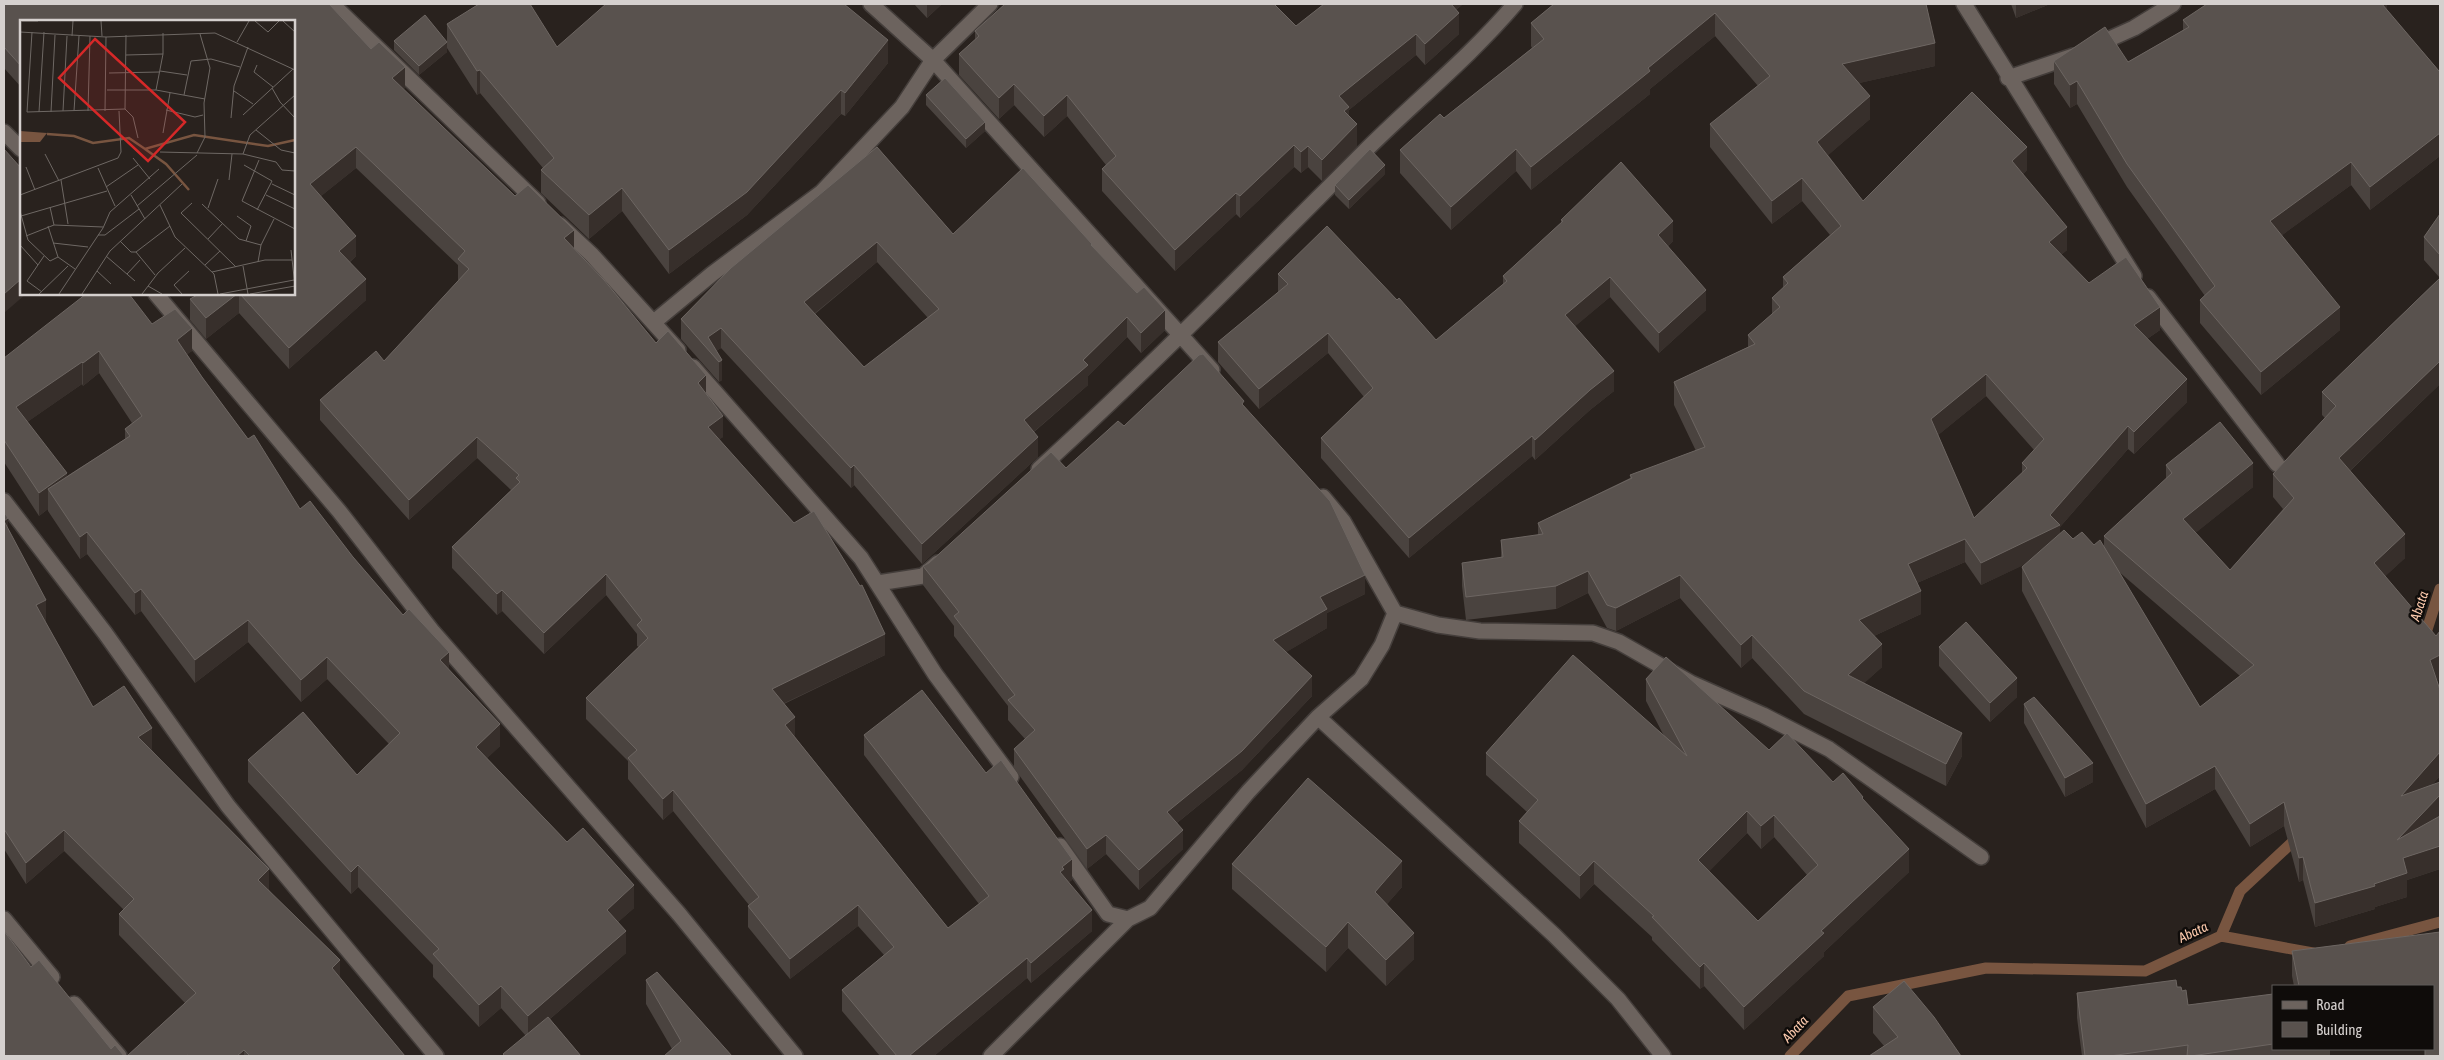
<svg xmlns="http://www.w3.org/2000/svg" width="2444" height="1060" font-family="'Asap Condensed',sans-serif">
  <rect width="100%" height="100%" fill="#29221e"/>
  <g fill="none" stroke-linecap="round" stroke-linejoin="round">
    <!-- stream -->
    <path stroke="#785540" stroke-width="11" d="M2424,639L2440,589
      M2221,936L2313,953
      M2350,946L2440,922
      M1790,1056L1848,996L1986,968L2145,971L2221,936L2240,891L2299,836"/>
    <defs>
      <path id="minor" d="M332,4L538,203
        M871,4L933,60L1212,370
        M1964,4L2134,276
        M2094,46L2134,28L2173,4
        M2008,78L2073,56
        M4,132L21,149
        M560,225L592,255L678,350
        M156,294L339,511L433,632L679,914L795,1056
        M2148,297L2277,464
        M654,322L712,274L822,192L902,107L933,60L990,4
        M693,367L861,558L935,674L1011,777
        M1039,469C1151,367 1257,259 1364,152C1414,102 1469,58 1515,4
        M1323,497L1343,521L1395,613L1438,625L1480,631L1593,633L1619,642L1691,683L1763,715L1829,749L1981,857
        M4,501L105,633L228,806L436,1056
        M878,583L923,576L938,563
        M1318,717L1554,935L1618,999L1663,1056
        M1060,846L1108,914L1128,919
        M4,919L52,977
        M74,1004L119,1056
        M991,1056L1128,919L1150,908L1248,792L1318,717L1361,679L1382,645L1395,613"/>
    </defs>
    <!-- minor casing -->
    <use href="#minor" stroke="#443e3b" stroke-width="18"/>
    <!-- minor -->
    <use href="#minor" stroke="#6c635e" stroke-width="15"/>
  </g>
  <!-- wall -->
  <path fill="#4a433f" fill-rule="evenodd" d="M4,4L405,88L403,89L515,196L574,249L656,343L706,394L723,437L719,439L885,655L784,704L795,737L948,928L979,904L864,755V735L986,773L1072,880L1069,882L1092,931L1031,983L1027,978L934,1056H880L842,1011V990L884,955L858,926L790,979L748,927V906L749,905L673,811L663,820L628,779V761L586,719V698L639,647L637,646V634L606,595L544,654L502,611L497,615L452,568V547L511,490L477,458L409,520L320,420V400L384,361L459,281L458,280V265L356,168L321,196L356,256L350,262L366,300L289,369L239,313L206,339L190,320V299L199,294H294L21,21V94V87L4,68Z
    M914,4H942L927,18Z
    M1324,4H1463L1456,10L1459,34L1425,65L1416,55L1349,110V116L1357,146L1322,181L1308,167L1301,173L1294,167L1240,218L1236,214L1175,271L1102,191V169L1106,165L1067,116L1044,137L1014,105L999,119L959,75V54L975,40V31L1296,26Z
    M1554,4H1926L1935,66L1859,83L1870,119L1828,155L1863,201L2027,170L2023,174L2067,250L2061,255L2089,283L2160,330L2147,339L2187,402L2134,454L2128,449L2060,527V533L2073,539L2104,548V536L2166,479V465L2253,487L2195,533L2230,570L2283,509L2273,497V474L2325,418L2322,415V392L2440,278V384L2350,471L2405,558L2385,576L2440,679L2437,680L2440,690V776L2432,785L2440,782V869L2407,880V897L2375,907V909L2315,927L2303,880L2299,882L2284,826L2250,847L2215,789L2146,828L2022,591V567L2025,564L1981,585L1965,562L1917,583L1921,614L1874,636L1882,667L1864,683L1962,756L1946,786L1804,714L1752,658L1741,668L1680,598L1616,631L1607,628L1588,593L1556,609L1466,620L1462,586V563L1501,558V540L1538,535V523L1630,478V475L1696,451L1674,405V382L1748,347V335L1772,314V298L1783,288V277L1830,235L1802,201L1772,224L1710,147V124L1758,86L1715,36L1650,89V94L1531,190L1516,171L1451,230L1400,173V150L1444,118L1532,48L1531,46V23ZM1986,396L2034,450L2022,463V473L1974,518L1938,435ZM2118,571L2240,676L2200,707Z
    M2011,4H2050L2016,18Z
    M2387,4V10L2439,71L2440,70V156L2370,210L2351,185L2282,235L2340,330L2261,395L2200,323V300L2205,296L2127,187L2077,104L2070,108L2054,84V61L2128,62L2183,30V20Z
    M447,24L557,47L888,63L845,116L841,114L747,215L669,274L622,211L589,239L541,193V170L543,168L480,93L477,95L447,48Z
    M394,41L447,52L419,75L394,50Z
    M926,95L985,131L966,148L926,105Z
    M877,147L953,234L1092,246L1165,330L1141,353L1127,337L1088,376V385L1034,432L1038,457L922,564L854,485L851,488L721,348L716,351L722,360V380L719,382L681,339V319ZM877,262L928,318L864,367L815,314Z
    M1385,174L1349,209L1335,195V185Z
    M2440,214V278L2424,260V237Z
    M1561,220L1673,241L1668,246L1706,310L1659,353L1610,297L1575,326L1614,391L1590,410L1535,460L1532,456L1409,558L1321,458V438L1364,397L1328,353L1259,409L1218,362V342L1278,293V274L1436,340L1503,284V276L1561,223Z
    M152,324L192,351L187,354L202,377L300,509L353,557L449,670L500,746L487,758L567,842L634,908L618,922L626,953L550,1019L581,1056H503V1054L526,1036L501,1008L479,1027L433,977V965L358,887L351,894L248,782V760L357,775L389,744L327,679L301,702L248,642L195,683L141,611L135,615L87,554L80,559L48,511V509L39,516L4,462V358ZM99,373L132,423L125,429V439L67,476L27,422L82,384L83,386Z
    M1244,406L1365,594L1327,613V628L1286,652L1312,696L1242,770L1177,823L1183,849L1139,890L1106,854L1087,869L1014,768V749L1025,739L1008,720V706L954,636V626L923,585V566L929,563L1066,468L1124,426Z
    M4,512L8,529L46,620L45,621L93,707L152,749H151L269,889V890L340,978L405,1056H127L185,1003L119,935V914L124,910L64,851L26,884L4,849Z
    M1939,647L2017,697L1990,722L1939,666Z
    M1646,679L1769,750L1833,782L1863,799L1909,872L1824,952V956L1744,1030L1704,986L1700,989L1652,940V937L1594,884L1580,899L1519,843V821L1527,812L1486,775V753L1664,736L1646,701ZM1747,833L1761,849L1774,837L1807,875L1758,921L1709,871Z
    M2024,704L2093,782L2065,797L2024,723Z
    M1232,864L1402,887L1387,904L1414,959L1386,986L1348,948L1326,972L1232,889Z
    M2440,932L2433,986H2294L2292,976V951Z
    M646,980L732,1056L672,1049L646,1004Z
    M2177,987L2182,991L2188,1005L2273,994V1049H2330V1056H2082L2077,1018V993Z
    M1873,1007L1961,1056L1884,1046L1873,1033Z"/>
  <!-- shaded-wall -->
  <path fill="#372f2b" d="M927,4H942L927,18Z
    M1445,4H1463L1445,19Z
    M2016,4H2050L2016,18Z
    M2381,4H2387V22Z
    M1459,13V34L1425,65V44Z
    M1715,13V36L1650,89V94L1531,190V167L1648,68Z
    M1416,34V55L1349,110V128L1339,96Z
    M888,40V63L845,116V93Z
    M447,42V52L419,75V66Z
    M1935,43V66L1842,87V64Z
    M405,67V88L392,99V78Z
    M480,70V93L477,95V71Z
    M2077,81V104L2070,108V85Z
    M1014,84V105L999,119V98Z
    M841,90V114L747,215L669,274V250Z
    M1067,95V116L1044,137V116Z
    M1870,96V119L1817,165V142Z
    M985,122V131L966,148V139Z
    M1357,124V146L1322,181V160Z
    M2440,133V156L2370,210V187Z
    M1294,145V167L1240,218V196Z
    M1308,146V167L1301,173V152Z
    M356,147V168L310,205V184Z
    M2027,147V170L2012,184V161Z
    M1516,149V171L1451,230V207Z
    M2351,162V185L2270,244V221Z
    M1385,165V174L1349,209V200Z
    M1802,178V201L1772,224V201Z
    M622,188V211L589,239V215Z
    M1236,193V214L1175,271V250Z
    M1673,221V241L1658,255V235Z
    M2067,227V250L2049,265V242Z
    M574,230V251L564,238Z
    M356,236V256L339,271V251Z
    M877,242V262L804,322V302Z
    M1610,277V297L1565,335V315Z
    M21,279V294H26L4,313V294Z
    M366,279V300L289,369V348Z
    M1706,290V310L1659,353V333Z
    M237,294H239V313L206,339V318Z
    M2160,307V330L2134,348V325Z
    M2340,307V330L2261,395V372Z
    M1165,310V330L1141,353V333Z
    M1127,317V337L1088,376V385L1024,440V420Z
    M192,328V351L177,362V340Z
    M721,328V348L712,354L708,337Z
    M1328,333V353L1259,409V389Z
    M99,351V373L83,386V363Z
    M722,360V380L719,382V362Z
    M2440,361V384L2339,481V458Z
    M82,362V384L16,430V407Z
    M1614,371V391L1590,410L1535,460V440L1590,390Z
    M1986,374V396L1931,441V419Z
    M706,375V396L698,383Z
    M2187,379V402L2134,454V432Z
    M723,416V437L708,448V427Z
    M2128,426V449L2060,527V548L1981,585V563L2050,515Z
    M1532,436V456L1409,558V538Z
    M477,437V458L409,520V500Z
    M1038,437V457L922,564V544Z
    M2253,463V487L2183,543V519Z
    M854,465V485L851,488V468Z
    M67,473V495L48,489V509L39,516V493Z
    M8,518V538L4,521Z
    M87,532V554L80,559V537Z
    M2405,534V558L2374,587V563Z
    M1965,539V562L1908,587V564Z
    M1588,571V593L1556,609V586Z
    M606,574V595L544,654V633Z
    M1365,575V594L1327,613V628L1273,660V640L1320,597Z
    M1680,575V598L1616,631V608Z
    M141,589V611L135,615V593Z
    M502,590V611L497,615V594Z
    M1921,591V614L1859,643V620Z
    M46,600V620L36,626V605Z
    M248,620V642L195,683V660Z
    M885,634V655L772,709V689Z
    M1752,635V658L1741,668V645Z
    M1882,644V667L1848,698V675Z
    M449,652V674L440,660Z
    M2440,655V679L2430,683V660Z
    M327,657V679L301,702V680Z
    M1312,676V696L1242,770L1167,831V812Z
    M2017,678V697L1990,722V703Z
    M795,717V738L785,725Z
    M500,724V746L476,769V747Z
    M152,728V749L138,757V737Z
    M1962,733V756L1946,786V764Z
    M2440,752V776L2401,820V796Z
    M2093,763V782L2065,797V778Z
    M2215,766V789L2146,828V804Z
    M673,790V811L663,820V799Z
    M2440,795V818L2397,840Z
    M2284,802V826L2250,847V824Z
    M1747,811V833L1698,883V860Z
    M1774,815V837L1761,849V826Z
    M64,830V851L26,884V863Z
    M1183,830V849L1139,890V870Z
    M1106,835V854L1087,869V849Z
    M2440,846V869L2407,880V897L2375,907V909L2315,927V903L2374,884L2403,858Z
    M1909,849V872L1824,952V956L1744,1030V1007L1821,931Z
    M2303,857V880L2299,882V858Z
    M1072,859V880L1064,886L1060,872L1062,867Z
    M1402,861V887L1375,918V892Z
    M1594,861V884L1580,899V876Z
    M358,865V887L351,894V872Z
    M269,869V889L258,900V880Z
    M634,885V908L607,932V910Z
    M858,905V926L790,979V959Z
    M1092,910V931L1031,983V963Z
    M1348,922V948L1326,972V947Z
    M626,931V953L528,1038V1016Z
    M1414,933V959L1386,986V960Z
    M1027,958V978L934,1056H909Z
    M340,960V980L332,968Z
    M1704,963V986L1700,989V967Z
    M501,986V1008L479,1027V1005Z
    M244,1050V1056H237Z"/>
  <!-- building -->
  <path fill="#59524e" stroke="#6d6662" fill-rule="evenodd" d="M4,4H329L371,49L379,42L405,67L392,78L515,196L528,185L574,230L564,238L604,280L656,343L668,331L706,375L698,383L723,416L708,427L794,523L814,511L860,586L862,585L885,634L772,689L795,717L785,725L948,928L989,896L864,735L922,690L986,773L1001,760L1072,859L1062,867L1064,869L1060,872L1092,910L1031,963L1027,958L909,1056H897L842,990L894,947L858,905L790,959L748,906L759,897L673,790L663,799L628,758L637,750L586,698L648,638L637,625L642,620L606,574L544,633L502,590L497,594L452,547L520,482L516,478L519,475L477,437L409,500L320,400L376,351L384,361L469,269L458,259L465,251L356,147L310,184L356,236L339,251L366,279L289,348L240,294H294V21H21V66L4,47Z
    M479,4H530L557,47L606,4H844L888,40L845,93L841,90L747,192L669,250L622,188L589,215L541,170L554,158L480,70L477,71L447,24Z
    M1005,4H1274L1296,26L1324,4H1451L1459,13L1425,44L1416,34L1339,96L1349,107L1344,111L1357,124L1322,160L1308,146L1301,152L1294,145L1240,196L1236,193L1175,250L1102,169L1116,156L1067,95L1044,116L1014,84L999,98L959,54L979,36L975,31Z
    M1554,4H1926L1935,43L1842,64L1870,96L1817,142L1863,201L1972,92L2027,147L2012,161L2067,227L2049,242L2089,283L2126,257L2160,307L2134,325L2187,379L2134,432L2128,426L2050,515L2060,525L1981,563L1965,539L1908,564L1921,591L1859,620L1882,644L1848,675L1962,733L1946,764L1804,691L1752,635L1741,645L1680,575L1616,608L1607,605L1588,571L1556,586L1466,597L1462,563L1503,557L1501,540L1543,534L1538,523L1632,478L1630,475L1705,447L1674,382L1755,344L1748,335L1780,307L1772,298L1788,283L1783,277L1841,226L1802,178L1772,201L1710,124L1770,76L1715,13L1648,68L1650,71L1531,167L1516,149L1451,207L1400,150L1440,114L1444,118L1544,39L1531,23ZM1986,374L2044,439L2022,463L2027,468L1974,518L1931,419Z
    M2207,4H2382L2439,71L2440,70V133L2370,187L2351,162L2270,221L2340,307L2261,372L2200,300L2215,286L2127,164L2077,81L2070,85L2054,61L2105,27L2128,62L2189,27L2183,20Z
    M425,15L447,42L419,66L394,41Z
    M945,78L985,122L966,139L926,95Z
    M877,147L953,234L1023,168L1092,244L1091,245L1137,293L1144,287L1165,310L1141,333L1127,317L1083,360L1088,365L1024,420L1038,437L922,544L854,465L851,468L721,328L708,337L722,360L719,362L681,319L731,268ZM877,242L939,309L864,367L804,302Z
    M4,149L21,168V279L4,294Z
    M1370,149L1385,165L1349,200L1335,185Z
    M1621,162L1673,221L1658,235L1706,290L1659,333L1610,277L1565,315L1614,371L1590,390L1535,440L1532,436L1409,538L1321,438L1373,388L1328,333L1259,389L1218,342L1288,284L1278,274L1327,226L1397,300L1399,298L1436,340L1507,281L1503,276L1563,221L1561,220Z
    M2440,214V255L2424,237Z
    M2440,278V361L2339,458L2405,534L2374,563L2436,636L2440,631V655L2430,660L2440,690V752L2401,796L2440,782V795L2397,840L2440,816V846L2403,858L2407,873L2374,884L2375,886L2315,903L2303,857L2299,858L2284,802L2250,824L2215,766L2146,804L2022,567L2064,530L2073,539L2082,532L2094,545L2100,540L2200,707L2254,665L2104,536L2172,473L2166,465L2220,422L2253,463L2183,519L2230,570L2294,498L2273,474L2336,406L2322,392Z
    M86,294H129L152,324L175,309L192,328L177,340L202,377L248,439L254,435L300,509L310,501L353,557L403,615L409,609L449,652L440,660L500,724L476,747L567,842L583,828L634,885L607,910L626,931L528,1016L501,986L479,1005L433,954L439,949L358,865L351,872L248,760L303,712L357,775L400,733L327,657L301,680L248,620L195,660L141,589L135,593L87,532L80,537L48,489L130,436L125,429L142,416L99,351L83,363L82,362L16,407L67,473L39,493L4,440V358Z
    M199,294H237L206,318L190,299Z
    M1203,354L1244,401L1242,404L1330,501L1365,575L1320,597L1327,609L1273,640L1312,676L1242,751L1167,812L1183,830L1139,870L1106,835L1087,849L1014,749L1035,730L1008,700L1015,695L954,616L959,612L923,566L929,563L1051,452L1066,468L1118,421L1124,426L1199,355Z
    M4,512L8,518L4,521L46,600L36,605L93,707L124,686L152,728L138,737L269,869L258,880L340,960L332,968L405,1056H250L244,1050L237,1056H189L188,1055L186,1056H127L196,993L119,914L134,899L64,830L26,863L4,829Z
    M1966,622L2017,678L1990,703L1939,647Z
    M1573,655L1687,756L1646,679L1666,657L1769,750L1787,733L1833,782L1843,773L1863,797L1862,798L1909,849L1821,931L1824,933L1744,1007L1704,963L1700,967L1652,917L1654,916L1594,861L1580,876L1519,821L1538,800L1486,753ZM1747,811L1761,826L1774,815L1818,865L1758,921L1698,860Z
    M2034,697L2093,763L2065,778L2024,704Z
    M1308,778L1402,861L1375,892L1414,933L1386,960L1348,922L1326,947L1232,864Z
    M4,931L31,967L39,960L111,1049L115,1045L124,1056H4Z
    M2440,932V1056H2425V1049H2433V986H2299L2292,951Z
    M657,972L732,1056H664L681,1041L646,980Z
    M2176,980L2177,987H2181L2182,991L2186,990L2188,1005L2273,994V1044L2191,1056H2187L2188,1045L2110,1056H2085L2077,993Z
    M1904,981L1934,1017L1961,1056H1869L1898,1037L1873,1007Z
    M548,1017L581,1056H505L503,1054Z"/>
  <g text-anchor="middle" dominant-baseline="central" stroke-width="5" stroke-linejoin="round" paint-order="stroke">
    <!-- water labels -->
    <g font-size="14" font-style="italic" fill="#fdcaad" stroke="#0f0c0a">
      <text transform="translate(2419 606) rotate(-72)">Abata</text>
      <text transform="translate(2193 932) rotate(-25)">Abata</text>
      <text transform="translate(1795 1029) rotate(-47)">Abata</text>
    </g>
  </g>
  <!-- overview -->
  <g transform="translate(20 20)">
    <rect width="275" height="275" fill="#29221e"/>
    <path d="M0,111L27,113L20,122H0Z" fill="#785540"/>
    <path fill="none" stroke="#785540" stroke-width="2.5" d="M27,114L54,116L73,123L109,118L125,129L174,115L248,126L275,120M125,129L146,144L169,170"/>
    <path fill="none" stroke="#6e6864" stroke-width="1" d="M2,1H18M81,1L82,16M235,1L248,12L259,1M263,1L275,12M0,12L86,17L195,13L275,50M12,12L7,92L105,89M52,16L53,1M217,22L229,1M106,35L143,34M237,45L234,52L253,67M140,51L167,55M89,53L140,52M252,68L260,82L275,98M87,70H136L185,79M136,70L143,34V13M214,71L233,84M164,75L171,41L191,39L220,47M105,89L106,15M105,89L113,97L118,118M146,90L175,97L183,95M43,91L47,16M54,91L59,16M68,91L70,16M85,91L86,17M19,92L24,12M31,92L35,15M223,95L273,49M211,98L214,66L228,27M236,110L261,130L275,133M143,113L150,73M140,132L223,134L256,142L262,150L275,151M177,133L185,117L184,83L190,48L180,14M25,134L39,161M223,134L230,115L275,75M113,138L130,159M239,140L222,181L275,209M224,145L252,161L237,190M6,147L15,170M78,148L95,186M41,160L48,204M209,160L212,134M252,164L275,175M86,167L118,145M0,175L98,138L101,132L99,91M111,175L125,199M246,175L275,189M172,183L161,193L216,247M182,184L219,219L241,225M140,185L155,217L194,254L198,274M117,186L177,135M30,187L34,205M188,188L198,159M0,191L8,220L30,241L38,237M1,196L87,171M217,196L231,206L226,221M28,206L38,237L55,249M78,215H85L119,189M6,216L34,205L83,207M188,219L203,203M100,221L111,232H116L135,255M33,223L68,227M0,225L18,245M271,230L275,266M116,232L150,206M86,236L115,261M238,242L241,225L254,199M185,245L200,231M223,246L228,274M77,251L91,264M192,252L245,240H272M107,254L120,240M128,266L142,274M22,272L7,261L24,236M19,274L48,246M39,274L83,208L90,192L139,149M62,274L90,231L162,164M122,274L138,253L165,228M162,274L154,265L169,251M200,274L274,260M230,274L275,266"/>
    <path fill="#d62828" fill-opacity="0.15" stroke="#d62828" stroke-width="2.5" d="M75,19L165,102L128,141L39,58Z"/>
    <rect width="275" height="275" fill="none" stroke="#d5d0ce" stroke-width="2.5"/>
  </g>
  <!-- border -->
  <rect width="2444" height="1060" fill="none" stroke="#d5d0ce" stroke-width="10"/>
  <!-- legend -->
  <rect x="2272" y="985" width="162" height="65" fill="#0f0c0a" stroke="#5e5a58"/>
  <rect x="2282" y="1001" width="25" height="8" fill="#6c635e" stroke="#5e5a58"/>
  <text x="2316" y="1010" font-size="15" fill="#d5d0ce">Road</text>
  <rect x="2282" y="1022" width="25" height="15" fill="#59524e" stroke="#5e5a58"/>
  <text x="2316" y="1035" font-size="15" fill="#d5d0ce">Building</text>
</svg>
